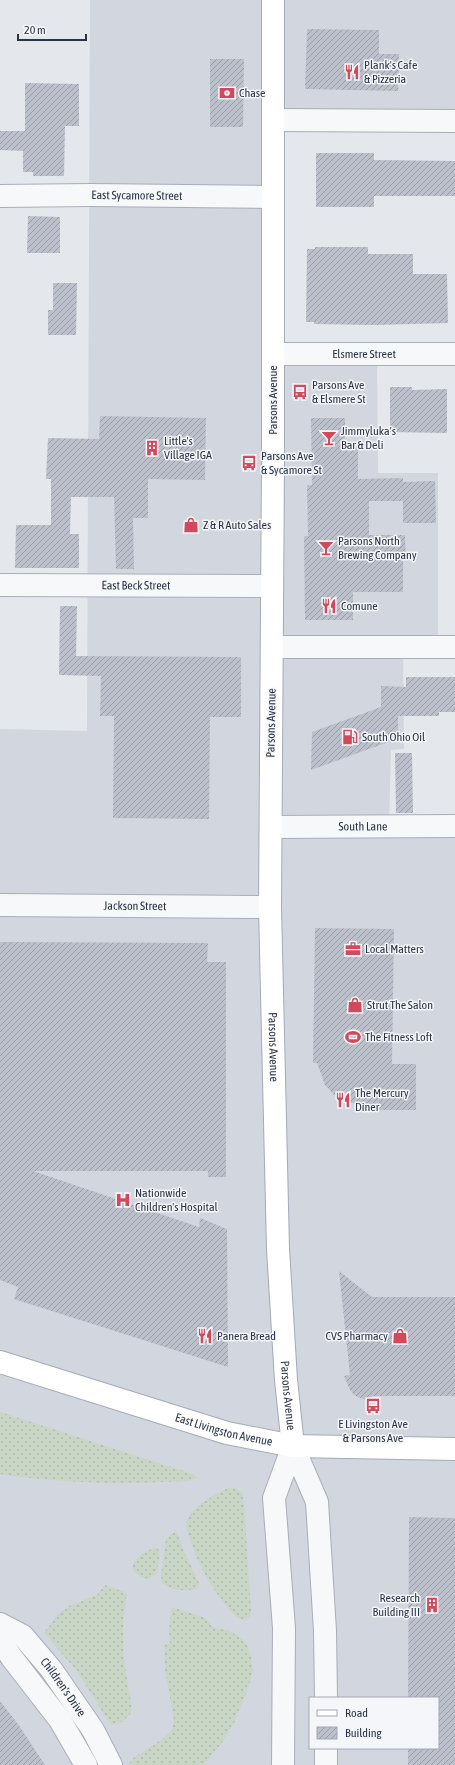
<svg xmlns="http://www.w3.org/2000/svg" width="455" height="1765" font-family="'Asap Condensed',sans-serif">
  <defs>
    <pattern id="grass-dots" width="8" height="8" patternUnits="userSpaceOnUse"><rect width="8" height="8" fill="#c9d6c5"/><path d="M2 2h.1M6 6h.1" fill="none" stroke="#adb8ab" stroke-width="1.8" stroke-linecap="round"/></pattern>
    <pattern id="building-hatch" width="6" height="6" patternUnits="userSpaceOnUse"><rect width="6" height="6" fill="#bbc0ca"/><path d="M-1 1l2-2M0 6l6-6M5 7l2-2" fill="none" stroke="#989da6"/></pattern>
  </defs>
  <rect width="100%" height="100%" fill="#e4e7ec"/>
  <!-- built -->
  <path fill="#d2d6de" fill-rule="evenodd" d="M90,0H455V118L272,119L277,350L377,355L378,473H438V648L403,649L404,749L391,750L389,825H455V1765H0V729L87,731ZM310,1698H438V1748H310Z"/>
  <!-- grass -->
  <path fill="url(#grass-dots)" d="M0,1412L193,1474L197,1478L188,1481C125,1484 62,1484 0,1474Z
    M227,1488H236L242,1493L244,1504L251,1611L250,1617C247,1618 244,1620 241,1619C236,1618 232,1612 229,1609C208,1585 194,1557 186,1526C188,1507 212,1497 227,1488Z
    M174,1532L177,1533L183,1549L199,1583L198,1588C191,1593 167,1590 162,1582C162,1581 161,1576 161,1575L166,1539Z
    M154,1548H158L160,1557L156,1574L150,1579C120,1574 134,1555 154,1548Z
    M105,1585L127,1593C123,1614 122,1636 124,1658C126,1676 130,1693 132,1711C126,1720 121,1724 111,1725L76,1670L44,1633L58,1614L69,1606L97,1595Z
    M172,1607L206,1618L211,1625L218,1629L228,1630L239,1637L246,1642L251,1656L253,1671L249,1685L235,1721L221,1744L203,1765H128L133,1758L161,1740L172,1730L174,1720L165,1670L164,1644H170L169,1629Z"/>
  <!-- building -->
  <path fill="url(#building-hatch)" d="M307,29L379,30V54H399L398,91L305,89Z
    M210,59H244L243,127H210Z
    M25,83L79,84V126H65L64,176H33V172H23V151L0,150V131H25Z
    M316,153H374V160L455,161V196H374V207H316Z
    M28,216L60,217V253H27Z
    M315,247H368V254H413V274H447L448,323L375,325L314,324V322H306L307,249H315Z
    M53,283H77L76,335H48V310H53Z
    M390,387H412V390L447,389V433L390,432Z
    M100,416L206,418L205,480L148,479V518H133L134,569H116L114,497H71L70,534H79V568H15L16,525H51V479H46L48,438L99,439Z
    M311,418H345V447L358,446V479L403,478V482L435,481L436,523H403V501H369V535H405L406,560H403V592H353V620H305L304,536H308L307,485H312Z
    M60,606H77L76,656L241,657V717H210L209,819L113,818L114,716H100L101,676L59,675Z
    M406,677H455V712H439V716H398V737H391V741L311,770L312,732L381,707V686L406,687Z
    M395,753H412L413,813H396Z
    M315,928L394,929L392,1064H416V1110H361V1105L344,1101L334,1095L325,1085L317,1063H313Z
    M0,942L208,943L207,962H226V1177H208V1171H33L199,1227L200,1218L227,1229L228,1367L14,1299L18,1287L0,1280Z
    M339,1271L372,1297H455V1396H372L371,1401L360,1398L354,1395L350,1390L344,1376L350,1375Z
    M409,1517L455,1518V1765H408V1748H438V1698H408Z
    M0,1701L18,1724L45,1765H0Z"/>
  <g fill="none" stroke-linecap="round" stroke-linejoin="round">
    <defs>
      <g id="minor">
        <path d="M274,120L455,121"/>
        <path id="s1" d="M0,196L91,195L273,197"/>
        <path id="s2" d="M273,354H455"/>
        <path id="s3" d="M0,585L272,586"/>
        <path d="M272,647H455"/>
        <path id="s4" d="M271,827L455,826"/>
        <path id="s5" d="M0,905L270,907"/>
        <path d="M293,1446L317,1502L325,1631L326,1698"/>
        <path id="s6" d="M0,1624L23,1636L51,1669L93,1730L111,1765"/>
        <path d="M0,1640L12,1658L60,1720L86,1765"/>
        <path d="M326,1748V1765"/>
        <path d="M283,1765L284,1628L274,1498L293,1446"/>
      </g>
      <g id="major">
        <path id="s7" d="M273,0V462L270,907L278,1249L286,1380L293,1446"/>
        <path id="s8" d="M0,1362L227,1433L293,1446L455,1449"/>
      </g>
    </defs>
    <!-- minor casing -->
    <use href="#minor" stroke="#a9aeb7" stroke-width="24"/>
    <!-- major casing -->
    <use href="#major" stroke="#a3abb8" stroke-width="24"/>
    <!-- minor -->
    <use href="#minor" stroke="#f7f8fa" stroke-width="22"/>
    <!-- major -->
    <use href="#major" stroke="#fff" stroke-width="22"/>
  </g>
  <!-- icons -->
  <defs>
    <symbol id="restaurant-bare" viewBox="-9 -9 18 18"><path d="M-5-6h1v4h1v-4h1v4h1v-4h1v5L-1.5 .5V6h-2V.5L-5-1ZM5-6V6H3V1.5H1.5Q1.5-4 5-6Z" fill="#d1495b" stroke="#f4f6f9" stroke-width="2.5" paint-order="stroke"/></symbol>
    <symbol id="bank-bare" viewBox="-9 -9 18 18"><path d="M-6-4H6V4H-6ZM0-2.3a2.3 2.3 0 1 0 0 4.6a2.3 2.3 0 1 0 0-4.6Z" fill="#d1495b" stroke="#f4f6f9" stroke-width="2.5" paint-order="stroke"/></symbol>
    <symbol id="bus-bare" viewBox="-9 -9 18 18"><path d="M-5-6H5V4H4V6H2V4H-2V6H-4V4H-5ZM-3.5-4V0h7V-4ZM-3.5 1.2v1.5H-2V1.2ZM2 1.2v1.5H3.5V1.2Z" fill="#d1495b" stroke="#f4f6f9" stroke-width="2.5" paint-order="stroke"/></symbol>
    <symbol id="bar-bare" viewBox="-9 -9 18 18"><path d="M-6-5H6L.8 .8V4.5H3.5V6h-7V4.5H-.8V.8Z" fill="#d1495b" stroke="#f4f6f9" stroke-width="2.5" paint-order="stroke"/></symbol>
    <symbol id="building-bare" viewBox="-9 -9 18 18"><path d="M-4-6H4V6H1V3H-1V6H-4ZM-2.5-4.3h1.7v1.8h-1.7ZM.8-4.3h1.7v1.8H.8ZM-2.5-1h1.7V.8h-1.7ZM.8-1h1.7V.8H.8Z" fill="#d1495b" stroke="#f4f6f9" stroke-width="2.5" paint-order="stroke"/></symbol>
    <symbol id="shop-bare" viewBox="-9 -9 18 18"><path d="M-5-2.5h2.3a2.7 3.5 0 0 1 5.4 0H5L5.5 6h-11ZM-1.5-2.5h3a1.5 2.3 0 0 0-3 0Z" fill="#d1495b" stroke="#f4f6f9" stroke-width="2.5" paint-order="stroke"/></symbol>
    <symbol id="fuel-bare" viewBox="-9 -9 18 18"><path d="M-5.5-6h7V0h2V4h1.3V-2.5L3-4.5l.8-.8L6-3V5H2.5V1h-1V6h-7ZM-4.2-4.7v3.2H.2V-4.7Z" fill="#d1495b" stroke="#f4f6f9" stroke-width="2.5" paint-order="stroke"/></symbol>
    <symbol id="office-bare" viewBox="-9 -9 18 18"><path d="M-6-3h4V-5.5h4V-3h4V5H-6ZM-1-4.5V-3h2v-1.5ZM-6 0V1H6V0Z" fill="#d1495b" stroke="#f4f6f9" stroke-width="2.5" paint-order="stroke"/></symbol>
    <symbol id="stadium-bare" viewBox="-9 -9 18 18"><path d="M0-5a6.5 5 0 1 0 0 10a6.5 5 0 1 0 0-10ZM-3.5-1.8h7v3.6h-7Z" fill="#d1495b" stroke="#f4f6f9" stroke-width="2.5" paint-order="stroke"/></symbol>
    <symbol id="hospital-bare" viewBox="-9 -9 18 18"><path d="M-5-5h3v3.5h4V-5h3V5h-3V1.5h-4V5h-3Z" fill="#d1495b" stroke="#f4f6f9" stroke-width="2.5" paint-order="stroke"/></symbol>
  </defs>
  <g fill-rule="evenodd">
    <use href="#restaurant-bare" x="341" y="61" width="22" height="22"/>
    <use href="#bank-bare" x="216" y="82" width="22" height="22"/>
    <use href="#bus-bare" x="289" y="381" width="22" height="22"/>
    <use href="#bar-bare" x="318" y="427" width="22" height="22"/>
    <use href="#building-bare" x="141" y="437" width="22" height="22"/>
    <use href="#bus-bare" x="238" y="452" width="22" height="22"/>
    <use href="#shop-bare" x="180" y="514" width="22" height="22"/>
    <use href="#bar-bare" x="315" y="537" width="22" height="22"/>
    <use href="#restaurant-bare" x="318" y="595" width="22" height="22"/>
    <use href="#fuel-bare" x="339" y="726" width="22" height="22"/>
    <use href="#office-bare" x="342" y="938" width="22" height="22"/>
    <use href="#shop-bare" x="344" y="994" width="22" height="22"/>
    <use href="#stadium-bare" x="342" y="1026" width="22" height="22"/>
    <use href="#restaurant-bare" x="332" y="1089" width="22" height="22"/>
    <use href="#hospital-bare" x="112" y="1189" width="22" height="22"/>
    <use href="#restaurant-bare" x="194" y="1325" width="22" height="22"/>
    <use href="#shop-bare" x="389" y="1325" width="22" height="22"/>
    <use href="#bus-bare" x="362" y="1395" width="22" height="22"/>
    <use href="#building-bare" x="421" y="1594" width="22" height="22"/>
  </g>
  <g text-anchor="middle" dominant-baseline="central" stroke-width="3" stroke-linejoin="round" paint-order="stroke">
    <!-- poi labels -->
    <g font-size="12" fill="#2b3445" stroke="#f4f6f9" text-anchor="start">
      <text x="364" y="65">Plank's Cafe<tspan x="364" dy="14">&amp; Pizzeria</tspan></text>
      <text x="239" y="93">Chase</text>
      <text x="312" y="385">Parsons Ave<tspan x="312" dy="14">&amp; Elsmere St</tspan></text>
      <text x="341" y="431">Jimmyluka's<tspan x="341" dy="14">Bar &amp; Deli</tspan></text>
      <text x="164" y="441">Little's<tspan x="164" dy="14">Village IGA</tspan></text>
      <text x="261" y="456">Parsons Ave<tspan x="261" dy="14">&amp; Sycamore St</tspan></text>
      <text x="203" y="525">Z &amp; R Auto Sales</text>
      <text x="338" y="541">Parsons North<tspan x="338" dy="14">Brewing Company</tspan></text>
      <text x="341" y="606">Comune</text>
      <text x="362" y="737">South Ohio Oil</text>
      <text x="365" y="949">Local Matters</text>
      <text x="367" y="1005">Strut The Salon</text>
      <text x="365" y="1037">The Fitness Loft</text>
      <text x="355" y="1093">The Mercury<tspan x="355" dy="14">Diner</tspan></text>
      <text x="135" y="1193">Nationwide<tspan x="135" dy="14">Children's Hospital</tspan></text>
      <text x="217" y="1336">Panera Bread</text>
      <text x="388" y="1336" text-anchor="end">CVS Pharmacy</text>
      <text x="373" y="1424" text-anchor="middle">E Livingston Ave<tspan x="373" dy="14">&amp; Parsons Ave</tspan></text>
      <text x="420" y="1598" text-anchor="end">Research<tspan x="420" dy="14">Building III</tspan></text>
    </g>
    <!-- street labels -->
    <g font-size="12" fill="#2b3445" stroke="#f4f6f9">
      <text stroke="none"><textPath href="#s1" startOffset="137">East Sycamore Street</textPath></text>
      <text stroke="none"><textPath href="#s2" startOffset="91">Elsmere Street</textPath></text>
      <text transform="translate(273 400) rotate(-90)">Parsons Avenue</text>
      <text stroke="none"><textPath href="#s3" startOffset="136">East Beck Street</textPath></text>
      <text transform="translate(271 723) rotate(-89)">Parsons Avenue</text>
      <text stroke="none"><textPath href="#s4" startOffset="92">South Lane</textPath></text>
      <text stroke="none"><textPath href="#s5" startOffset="135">Jackson Street</textPath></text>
      <text stroke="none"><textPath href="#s7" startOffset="1047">Parsons Avenue</textPath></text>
      <text stroke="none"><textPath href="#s7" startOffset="1396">Parsons Avenue</textPath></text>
      <text stroke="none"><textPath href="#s8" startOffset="234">East Livingston Avenue</textPath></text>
      <text stroke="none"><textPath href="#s6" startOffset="91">Children's Drive</textPath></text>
    </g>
  </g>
  <!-- legend -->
  <rect x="309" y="1697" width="130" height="52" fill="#f4f6f9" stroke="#a4a8b1"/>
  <rect x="317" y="1710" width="20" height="6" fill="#ffffff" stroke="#a4a8b1"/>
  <text x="345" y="1717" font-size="12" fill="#2b3445">Road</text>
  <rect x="317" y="1727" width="20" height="12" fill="url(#building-hatch)" stroke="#a4a8b1"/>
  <text x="345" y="1737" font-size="12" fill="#2b3445">Building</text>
  <!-- scale -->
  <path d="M18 34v6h68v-6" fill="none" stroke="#2b3445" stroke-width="2"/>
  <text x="24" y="34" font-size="12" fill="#2b3445" stroke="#f4f6f9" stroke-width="3" paint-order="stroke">20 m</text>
</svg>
